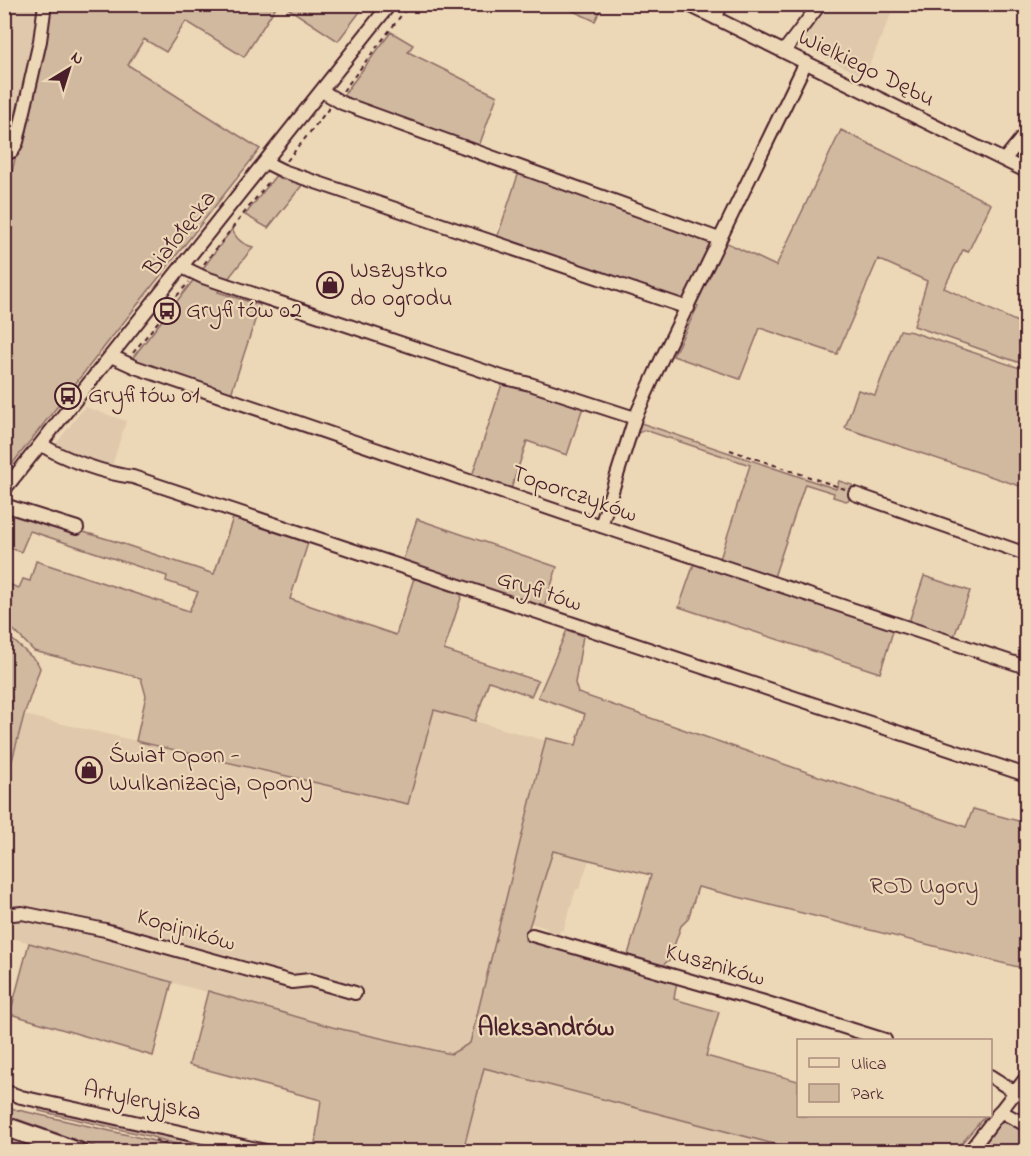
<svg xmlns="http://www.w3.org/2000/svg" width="1031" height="1156" font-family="'Indie Flower',sans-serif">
  <rect width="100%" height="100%" fill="#ecd7b6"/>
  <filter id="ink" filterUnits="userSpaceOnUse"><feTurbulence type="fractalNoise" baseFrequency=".0167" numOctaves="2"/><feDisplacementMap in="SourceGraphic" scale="12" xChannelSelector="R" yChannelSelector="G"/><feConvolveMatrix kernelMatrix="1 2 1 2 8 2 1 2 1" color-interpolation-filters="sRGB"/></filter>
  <g filter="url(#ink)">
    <!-- built -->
    <path fill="#dfc8ab" d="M5,5H51L7,193L5,192Z
      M824,5H895L864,77L795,42Z
      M85,407L126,421L111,469L62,452L55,445Z
      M434,710L546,741L471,1043L451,1054L332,1027L5,936V787L24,715L407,804Z
      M553,851L589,860L579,889H576L563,931L560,930L559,934L546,930L547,928L530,923Z
      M484,1068L713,1127L801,1151L463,1152Z"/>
    <!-- green -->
    <path fill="#d1b9a0" stroke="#8e6c66" stroke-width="1.5" d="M50,5H277L244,57L186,21L166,52L144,39L128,65L260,149L5,473V171L12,172L49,14Z
      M283,5H365L338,41Z
      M560,5H603L595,21Z
      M391,32L413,45L408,52L497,96L479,146L342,97Z
      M841,130L991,204L968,252L963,250L944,288L1026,326V365L914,326L927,281L878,259L837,354L760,328L740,379L673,356L698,306L692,304L723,241L776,266Z
      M519,172L709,239L712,245L685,300L497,238Z
      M277,174L303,184L268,228L245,215Z
      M232,229C236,239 242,244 253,247L228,279L201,271Z
      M195,278L220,289L218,292L260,305L231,394L131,360Z
      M900,330L912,332L1026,370V488L845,428L858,390L875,395Z
      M503,381L583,407L567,455L527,441L511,489L472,476Z
      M638,422L836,489L839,481L852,485L854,490L851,499L846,501L833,497L834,493L805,484L774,577L720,559L750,465L645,430L638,433L634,431Z
      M4,509L111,540L214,574L233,518L308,543L290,599L396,635L414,578L462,595L444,650L538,681L531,696L489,681L475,721L434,710L408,804L136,741L146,696L141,678L34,651L5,621V583L19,588L23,579L30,581L36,561L189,611L198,592L166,581L167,576L30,531L21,552L5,546Z
      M417,519L557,567L543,611L450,581L452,577L403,560Z
      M695,561L894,628L880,673L679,607Z
      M924,576L970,591L954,637L909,622Z
      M567,630L583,636L575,683L578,693L966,827L973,809L1026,823V969L698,887L688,919L681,926L669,960L663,965L628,955L651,875L553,851L525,940L677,981L674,999L719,1012L706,1056L798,1081V1116H985L955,1151H801L484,1068L463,1151H314L321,1100L189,1065L208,991L332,1027L451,1054L470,1043L546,738L576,745L585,714L538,697Z
      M4,632L37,662L40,668L24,715L9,772L4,771Z
      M29,943L172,982L153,1056L10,1014Z
      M5,1107L150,1140L188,1151H107L5,1115Z
      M40,1107L248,1151H198L149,1136L39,1111Z
      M1002,1120L1026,1129V1151L979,1152Z
      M4,1134L55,1151H16L5,1148Z"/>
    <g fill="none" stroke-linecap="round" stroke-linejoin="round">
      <defs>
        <path id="minor" d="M687,4L1026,171
          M715,18L722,4
          M784,51L820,4
          M322,91L342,103L719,239
          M4,155L12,151L17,142L40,41L45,4
          M1004,160L1026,133
          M265,162L283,171L688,308
          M182,267L203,277L505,378L530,384L635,418
          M111,356L135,367L601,526L1026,667
          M41,444C62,459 107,474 133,477C431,576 728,678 1026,775
          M4,490L390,4
          M855,494L1026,554
          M4,505L77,528
          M601,526L635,418L663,356L806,62
          M4,915L22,913L105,930L292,982L310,980L355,993
          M532,935L761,1001L885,1040
          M990,1076L1015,1092
          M4,1091L21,1097L270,1152
          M1000,1111L1026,1125
          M969,1152L1026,1078"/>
        <path id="highway" d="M4,1126L78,1152"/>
      </defs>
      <!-- minor casing -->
      <use href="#minor" stroke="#4a1f2b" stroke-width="16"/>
      <!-- highway casing -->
      <use href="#highway" stroke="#4a1f2b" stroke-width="22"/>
      <!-- path -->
      <path stroke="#4a1f2b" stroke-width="2" stroke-dasharray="4.5 4.5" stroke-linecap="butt" d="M343,91L410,4
        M287,161L330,107
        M204,264L271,179
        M133,353L161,318L168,306L189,282
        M730,450L845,489
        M4,1105L12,1107
        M155,1140L193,1152
        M280,1146L305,1152"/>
      <!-- minor -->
      <use href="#minor" stroke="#ecd7b6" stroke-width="12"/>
      <!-- highway -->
      <use href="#highway" stroke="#ecd7b6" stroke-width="18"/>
    </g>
  </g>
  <!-- icons -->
  <defs>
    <symbol id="shop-ring" viewBox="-11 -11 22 22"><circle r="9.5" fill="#ecd7b6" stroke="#4a1f2b" stroke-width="1.5"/><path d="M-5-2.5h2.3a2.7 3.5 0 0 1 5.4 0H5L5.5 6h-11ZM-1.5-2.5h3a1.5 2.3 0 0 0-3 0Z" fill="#4a1f2b"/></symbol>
    <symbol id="bus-ring" viewBox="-11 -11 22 22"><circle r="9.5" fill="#ecd7b6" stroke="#4a1f2b" stroke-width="1.5"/><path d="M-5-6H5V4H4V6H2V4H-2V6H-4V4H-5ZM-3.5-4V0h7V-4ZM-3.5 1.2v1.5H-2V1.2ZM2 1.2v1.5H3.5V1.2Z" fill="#4a1f2b"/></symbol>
  </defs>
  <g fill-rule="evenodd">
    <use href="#shop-ring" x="315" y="270" width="30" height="30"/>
    <use href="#bus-ring" x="152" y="296" width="30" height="30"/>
    <use href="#bus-ring" x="53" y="381" width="30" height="30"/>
    <use href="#shop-ring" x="74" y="755" width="30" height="30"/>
  </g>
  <g text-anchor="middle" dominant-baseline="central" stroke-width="4.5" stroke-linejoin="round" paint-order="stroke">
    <!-- street labels -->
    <g font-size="24" fill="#4a1f2b" stroke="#ecd7b6">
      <text transform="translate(866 69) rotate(26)">Wielkiego Dębu</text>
      <text transform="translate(181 234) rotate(-52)">Białołęcka</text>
      <text transform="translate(574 495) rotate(19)">Toporczyków</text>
      <text transform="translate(539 592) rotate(18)">Gryfitów</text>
      <text transform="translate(186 931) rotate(16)">Kopijników</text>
      <text transform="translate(715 966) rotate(16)">Kuszników</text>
      <text transform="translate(142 1102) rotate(12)">Artyleryjska</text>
    </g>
    <!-- poi labels -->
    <g font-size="24" fill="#4a1f2b" stroke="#ecd7b6" text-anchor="start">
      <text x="350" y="271">Wszystko<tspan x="350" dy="28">do ogrodu</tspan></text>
      <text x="186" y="311">Gryfitów 02</text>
      <text x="88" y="396">Gryfitów 01</text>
      <text x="109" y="756">Świat Opon -<tspan x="109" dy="28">Wulkanizacja, Opony</tspan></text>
    </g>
    <!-- park labels -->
    <g font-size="24" fill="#5e363d" stroke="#ecd7b6">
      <text x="924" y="887">ROD Ugory</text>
    </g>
    <!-- neighbourhood labels -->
    <g font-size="26" font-weight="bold" fill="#4a1f2b" stroke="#ecd7b6">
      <text x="546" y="1029">Aleksandrów</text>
    </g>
  </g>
  <!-- margin -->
  <rect width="1031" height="1156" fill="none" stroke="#ecd7b6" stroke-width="24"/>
  <rect x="12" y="12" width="1007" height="1132" fill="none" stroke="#4a1f2b" stroke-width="2" filter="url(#ink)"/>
  <!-- legend -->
  <rect x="797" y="1039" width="195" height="78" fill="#ecd7b6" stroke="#ab8d7e" stroke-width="1.5"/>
  <rect x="809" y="1058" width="30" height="9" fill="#ecd7b6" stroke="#ab8d7e" stroke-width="1.5"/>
  <text x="851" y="1069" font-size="18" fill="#4a1f2b">Ulica</text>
  <rect x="809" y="1084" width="30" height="18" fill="#d1b9a0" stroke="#ab8d7e" stroke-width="1.5"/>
  <text x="851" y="1099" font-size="18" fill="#4a1f2b">Park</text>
  <!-- north arrow -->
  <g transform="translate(69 69) rotate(38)" stroke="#ecd7b6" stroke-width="4.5" paint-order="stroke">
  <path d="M0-4.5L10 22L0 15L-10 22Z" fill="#4a1f2b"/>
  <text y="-9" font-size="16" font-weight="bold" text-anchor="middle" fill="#4a1f2b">N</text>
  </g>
</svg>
